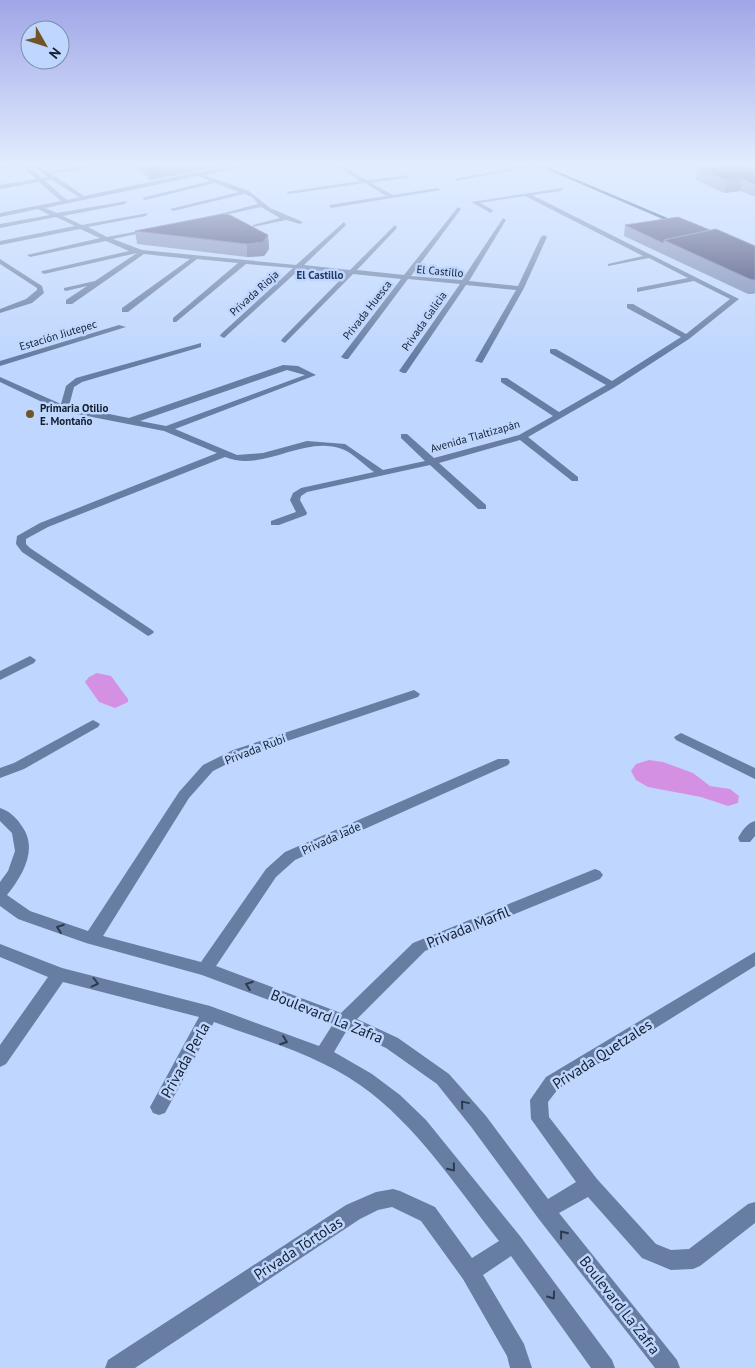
<svg xmlns="http://www.w3.org/2000/svg" width="755" height="1368" font-family="'PT Sans',sans-serif">
  <rect width="100%" height="100%" fill="#bfd7fe"/>
  <!-- water -->
  <path fill="#d491e3" d="M97,673L111,676L128,699V702L115,708L99,702L85,682L89,677Z
    M649,760L663,762L693,773L710,786L730,789L739,796L738,803L728,806L701,797L648,787L636,780L631,771L636,764Z"/>
  <g fill="none" stroke-linecap="round" stroke-linejoin="round">
    <!-- minor -->
    <path fill="#677da1" fill-rule="evenodd" d="M0,166H14L0,169Z
      M22,166H27L42,178L48,177L33,166H38L48,172L87,166L85,169L52,174L84,196L197,172L243,166L205,175L249,191L270,208L303,222L300,224L286,220L253,227V225L280,218L261,207L212,218V216L258,204L252,197L244,194L173,211L170,209L239,192L215,183L145,200L142,198L210,181L198,176L45,208L57,213L127,201L125,204L63,216L82,225L148,213L146,216L88,227L107,237L155,228V230L113,239L142,250L296,265L344,222L346,225L304,265L350,270L395,225L397,228L357,270L404,275L458,207L461,209L411,276L462,280L503,218L506,220L469,281L518,286L541,237L544,235L547,237L524,288L482,363L475,361L516,290L466,285L406,373H403L399,371L460,284L408,279L348,359H345L341,357L401,279L353,274L285,343L281,341L282,339L346,274L300,269L224,338L220,336L221,334L293,268L246,264L176,322H173V318L238,263L197,259L128,312H122V308L190,259L144,254L72,304H66V300L87,286L66,291L64,290V288L95,281L137,253L44,274L41,272L42,271L129,251L106,241L30,257L27,255L100,238L80,229L0,245V241L75,226L56,217L0,228V224L50,215L38,209L0,217V213L61,201L39,182L0,189V185L36,179ZM52,180L79,197L67,200L45,181Z
      M337,166H342L367,180L409,175L407,178L371,183L393,195L438,188L441,190L331,208L329,205L386,196L365,183L289,194L286,192L360,181Z
      M524,166H534L457,181L454,179Z
      M741,166L755,167V171L742,167Z
      M563,188L561,191L532,195L739,299L689,339L615,387L528,437L578,477V481H572L520,440L439,463L486,505V509H478L430,465L307,492L301,496L300,500L307,513L306,515L279,525H271V521L296,512L290,500L293,493L301,488L374,472C364,465 353,453 342,449C303,435 263,473 225,457L48,527L26,539V544L30,548L152,630L154,632L152,634L148,636L22,552L16,544L17,536L40,523L217,453L164,431L61,411L0,382V377L61,404L66,386L76,378L201,343V347L82,382L74,387L69,406L129,418L283,365L298,366L316,375L175,429L237,455L263,453L307,441L345,444L383,470L425,461L401,438V434H407L434,458L519,435L553,416L501,382V378H507L559,412L606,385L550,353V349H556L612,381L681,337L627,308V304H633L686,334L730,299L694,281L637,292V288L688,278L649,258L608,266V264L643,256L525,196L480,203L493,210L491,213L471,202ZM287,370L305,375L166,426L140,421Z
      M0,259L42,286L44,293L32,303L0,313V309L26,299L37,290V288L0,264Z
      M119,325L126,327L0,366V361Z
      M30,656L36,660L34,663L0,680V671Z
      M414,690L420,694L418,697L243,756L213,771L189,798L103,936L201,962L266,869L285,852L498,759H508L510,762L508,765L295,860L276,877L216,966L341,1013L413,943L590,871L595,869L600,871L603,875L600,879L425,951L357,1019L398,1038L449,1074L486,1116L548,1199L576,1182L531,1119L530,1100L546,1077L755,952V966L558,1089L548,1102L549,1117L597,1179L656,1244L671,1250L689,1249L748,1204L755,1202V1223L700,1266L693,1269L671,1270L642,1258L588,1197L559,1213L677,1360L680,1368H655L538,1218L472,1128L437,1084L386,1048L347,1030L334,1052L372,1074L400,1095L426,1120L520,1236L612,1360L615,1368H591L511,1256L483,1275L524,1344L532,1368H510L507,1356L463,1279L421,1221L392,1207L378,1210L360,1219L135,1368H105L108,1360L346,1205L376,1192L393,1189L400,1191L435,1207L472,1258L499,1241C457,1188 416,1124 360,1085C317,1055 263,1040 214,1022L165,1113L159,1115L153,1113L150,1107L199,1017L63,982L6,1064L0,1067V1045L48,977L0,957V944L62,968L210,1006L319,1046L333,1024L202,975L86,943L18,919L0,906V882L8,871L15,851L12,833L0,821V808C9,811 16,817 21,825C39,848 23,875 7,895L30,911L88,931L179,792L203,765L233,750Z
      M93,720L100,724L98,727L24,769L0,778V768L14,763Z
      M681,733L755,768V779L676,740L674,737Z
      M755,821V836L750,842H740L738,838C742,831 747,823 755,821Z"/>
    <!-- major -->
    <path fill="#0c316f" fill-rule="evenodd" d="M539,166H545L684,225L679,226Z"/>
  </g>
  <!-- wall -->
  <path fill="#7c88b2" d="M135,166H221L150,180Z
    M697,168H750L755,170V197L740,191L724,193L696,180Z
    M625,225L710,230L755,246V293L753,294H748L624,236Z
    M135,231L268,235L269,249L264,256L247,257L137,244Z"/>
  <!-- shaded-wall -->
  <path fill="#606994" d="M176,166H221L150,180L149,171Z
    M742,179L740,191L724,193L726,180Z
    M268,235L269,249L264,256L247,257V244Z"/>
  <!-- building -->
  <path fill="#383a67" stroke="#606994" d="M144,166H176L149,171Z
    M716,166H751L748,168L755,170V184L742,179L726,180L697,168Z
    M222,214L230,215L268,235L263,242L247,244L135,231Z
    M678,217L710,230L664,240L663,243L625,225Z
    M716,229L755,246V280L750,279L664,240Z"/>
  <!-- one-way arrows -->
  <defs><path id="oneway-chevron" d="M-2-3.5L2.5 0L-2 3.5" fill="none" stroke-width="1.6" stroke-linecap="round" stroke-linejoin="round" transform="scale(1.25)"/></defs>
  <g stroke="#2d3b52">
    <use href="#oneway-chevron" transform="translate(60 928) rotate(-160)"/>
    <use href="#oneway-chevron" transform="translate(95 983) rotate(14)"/>
    <use href="#oneway-chevron" transform="translate(249 985) rotate(-160)"/>
    <use href="#oneway-chevron" transform="translate(284 1041) rotate(20)"/>
    <use href="#oneway-chevron" transform="translate(464 1104) rotate(-130)"/>
    <use href="#oneway-chevron" transform="translate(452 1168) rotate(51)"/>
    <use href="#oneway-chevron" transform="translate(563 1234) rotate(-128)"/>
    <use href="#oneway-chevron" transform="translate(552 1296) rotate(54)"/>
  </g>
  <!-- sky -->
  <linearGradient id="sky" x2="0" y2="1"><stop stop-color="#a0a6e6"/><stop offset="0.46" stop-color="#e2edff"/><stop offset="1" stop-color="#e2edff" stop-opacity="0"/></linearGradient>
  <rect width="755" height="357" fill="url(#sky)"/>
  <!-- markers -->
  <circle fill="#6f5527" stroke="#bfd7fe" stroke-width="2" cx="30" cy="414" r="5"/>
  <g text-anchor="middle" dominant-baseline="central" stroke-width="5" stroke-linejoin="round" paint-order="stroke">
    <!-- far-street labels -->
    <g font-size="11" fill="#141f30" stroke="#bfd7fe">
      <text transform="translate(440 271) rotate(5)">El Castillo</text>
      <text transform="translate(254 293) rotate(-42)">Privada Rioja</text>
      <text transform="translate(367 310) rotate(-52)">Privada Huesca</text>
      <text transform="translate(424 321) rotate(-55)">Privada Galicia</text>
      <text transform="translate(58 335) rotate(-17)">Estación Jiutepec</text>
      <text transform="translate(475 436) rotate(-16)">Avenida Tlaltizapán</text>
    </g>
    <!-- far-neighbourhood labels -->
    <g font-size="11" font-weight="bold" fill="#223a62" stroke="#bfd7fe">
      <text x="320" y="275">El Castillo</text>
    </g>
    <!-- far-poi labels -->
    <g font-size="11" font-weight="bold" fill="#141f30" stroke="#bfd7fe" text-anchor="start">
      <text x="40" y="408">Primaria Otilio<tspan x="40" dy="13">E. Montaño</tspan></text>
    </g>
    <!-- street labels -->
    <g font-size="12" fill="#141f30" stroke="#bfd7fe">
      <text transform="translate(255 749) rotate(-21)">Privada Rubí</text>
      <text transform="translate(331 838) rotate(-24)">Privada Jade</text>
    </g>
    <!-- near-street labels -->
    <g font-size="15" fill="#141f30" stroke="#bfd7fe">
      <text transform="translate(468 927) rotate(-22)">Privada Marfil</text>
      <text transform="translate(327 1016) rotate(22)">Boulevard La Zafra</text>
      <text transform="translate(602 1054) rotate(-33)">Privada Quetzales</text>
      <text transform="translate(185 1060) rotate(-61)">Privada Perla</text>
      <text transform="translate(298 1248) rotate(-33)">Privada Tórtolas</text>
      <text transform="translate(620 1305) rotate(52)">Boulevard La Zafra</text>
    </g>
  </g>
  <!-- north arrow -->
  <g transform="translate(45 45) rotate(129)"><circle r="24" fill="#bfd7fe" stroke="#7b8dac"/>
  <path d="M0-4L9 19L0 12L-9 19Z" fill="#6f5527"/>
  <text y="-8" font-size="14" font-weight="bold" text-anchor="middle" fill="#141f30">N</text>
  </g>
</svg>
